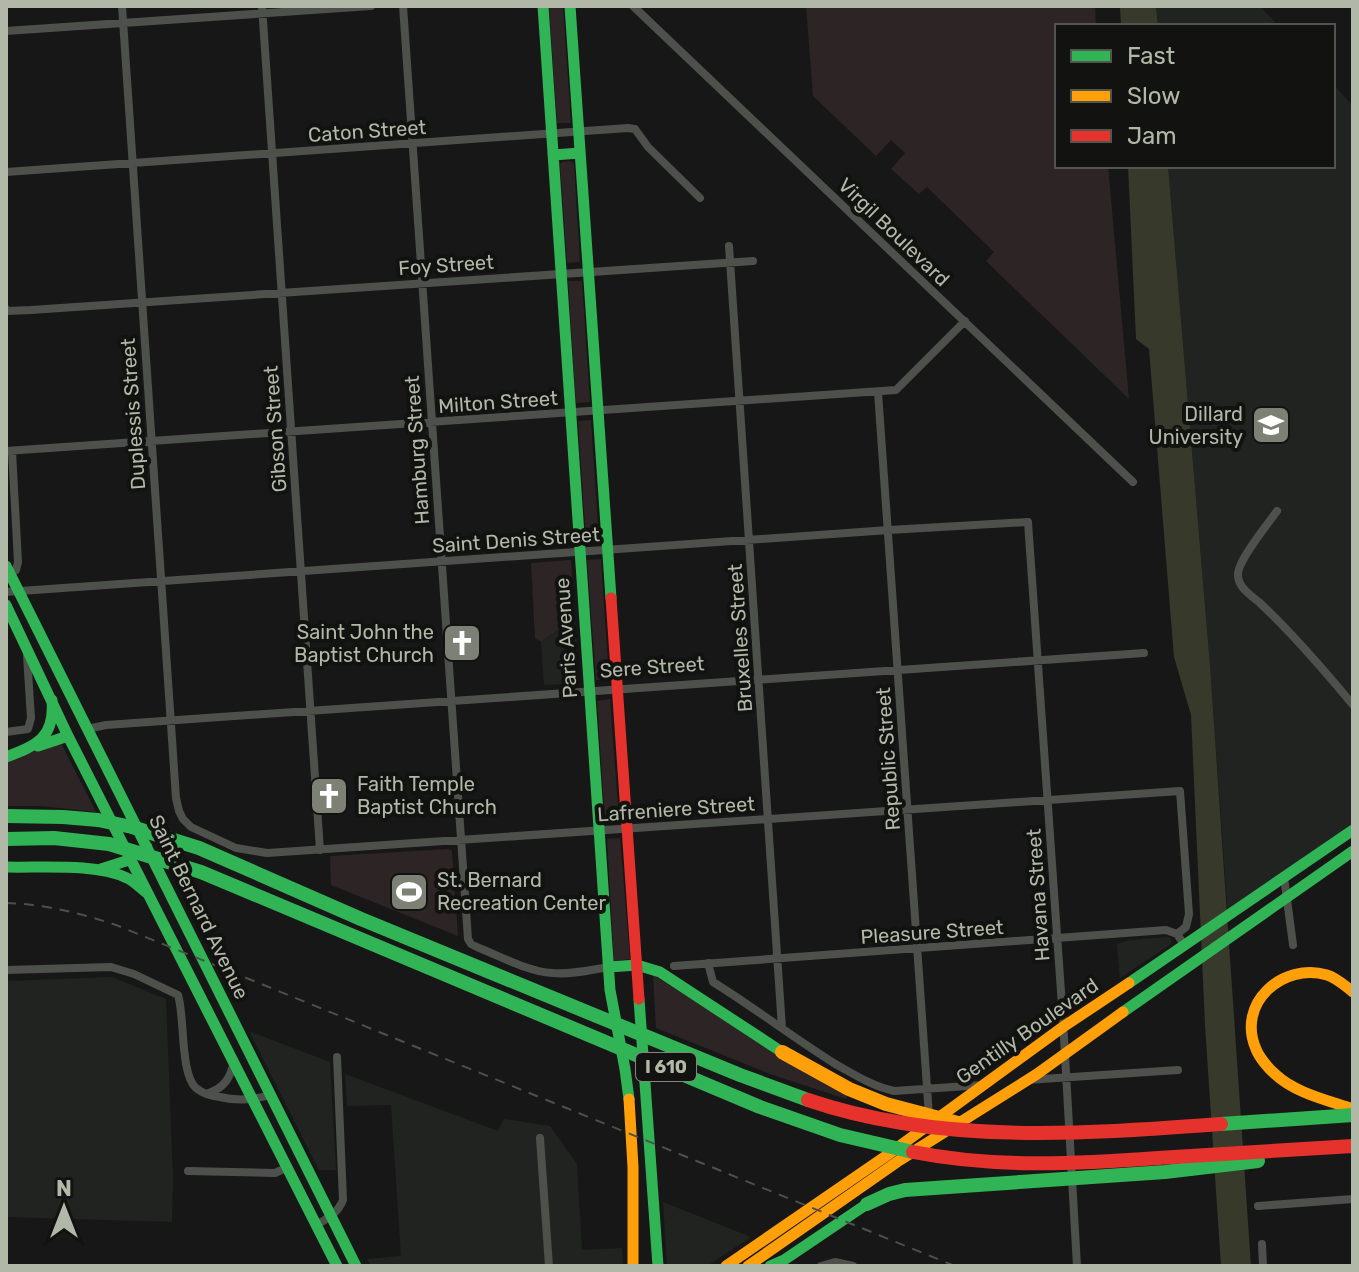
<svg xmlns="http://www.w3.org/2000/svg" width="1359" height="1272" font-family="Rubik,sans-serif">
  <rect width="100%" height="100%" fill="#171717"/>
  <!-- built -->
  <path fill="#212321" d="M1156,6H1260L1279,26H1158Z
    M1333,84L1353,106V830L1228,916L1210,665L1168,166H1333Z
    M575,618L579,683L544,685L541,642Z
    M1169,937L1171,939V944L1120,978L1117,944L1130,940Z
    M112,977L166,999L173,1178L172,1222L6,1217V981Z
    M249,1031L330,1062L336,1170H319Z
    M345,1074L498,1131L504,1119L550,1126L577,1164L582,1250L622,1248L623,1266H371L367,1259L401,1256L391,1105L347,1106Z
    M663,1202L751,1237L707,1266H667Z"/>
  <!-- green -->
  <path fill="#2d2426" d="M549,6H563L571,123H557Z
    M806,6H1095L1096,26H1057V166H1108L1129,399L986,261L994,252L927,187L919,194L891,169L905,153L891,140L876,156L813,96Z
    M571,161L574,164L580,262L567,263L560,164L562,162Z
    M582,281L590,402L576,403L568,281Z
    M591,420L599,541L586,542L578,421Z
    M601,559L609,679L596,680L587,560Z
    M571,560L575,618L541,642L535,638L531,563Z
    M610,699L619,820L605,821L597,701Z
    M61,743L96,812L41,806H6V760Z
    M620,838L630,959L614,961L607,839Z
    M448,849L452,851L458,936L331,885L330,856Z
    M653,975L848,1095L846,1099L770,1074L656,1028Z"/>
  <!-- water -->
  <path fill="#37392a" d="M1120,6H1156L1158,26H1121Z
    M1128,166H1168L1210,665L1251,1266H1221L1205,1025L1191,715L1174,657L1149,349L1136,339Z"/>
  <g fill="none" stroke-linecap="round" stroke-linejoin="round">
    <!-- street -->
    <path stroke="#4e504b" stroke-width="8" d="M122,6L176,798L179,811L183,819L191,827L236,848L267,853L1180,791L1189,914L1186,927L1177,934
      M262,6L320,850
      M403,6L468,939L471,944L479,948C502,957 527,971 552,973C570,975 591,970 609,967
      M633,6L1133,482
      M6,31L371,6
      M6,172L628,128L635,129L648,147L700,198
      M729,246L782,1028
      M6,309L7,311L31,310L753,261
      M878,392L929,1116
      M6,451L896,390L965,321
      M1277,511C1268,524 1238,560 1238,574C1237,587 1252,596 1260,603C1293,634 1324,670 1353,705
      M6,576L16,570L18,562L12,451
      M6,592L889,530L1028,522L1063,1020L1077,1266
      M87,729L106,725L1144,653
      M6,732L28,729L31,718L27,656
      M1284,877L1293,945
      M708,963L713,982C755,1008 795,1039 837,1065C855,1075 874,1087 894,1091L982,1085
      M674,966L1166,930L1177,934L1185,946
      M6,970L111,967L134,974L178,995C185,1017 180,1074 196,1088C203,1094 211,1096 220,1097C237,1101 253,1100 270,1095
      M1027,1080L1178,1070
      M209,1093C225,1087 230,1078 234,1062
      M540,1138L549,1266
      M188,1171L275,1173L288,1167
      M1258,1206L1353,1199
      M316,1225C327,1219 338,1213 343,1200L337,1057
      M1262,1244L1263,1266
      M821,1266L835,1262L853,1266"/>
    <!-- fast -->
    <path stroke="#30b455" stroke-width="11" d="M543,6L610,990L625,1069L629,1099
      M570,6L611,598
      M553,155L580,153
      M6,566L356,1266
      M6,605L68,736L337,1266
      M38,746L68,736
      M6,757C38,745 55,737 52,700
      M6,867C41,868 96,863 127,878C134,881 140,888 147,893
      M101,869L126,861L147,847
      M609,967L637,965L660,972L782,1052
      M1129,983L1353,830
      M639,999L658,1266
      M1123,1012L1353,851
      M770,1266L784,1260L867,1204"/>
    <!-- slow -->
    <path stroke="#ff9f0a" stroke-width="11" d="M1353,992C1345,986 1337,978 1327,975C1283,962 1236,1003 1256,1049C1259,1057 1268,1068 1275,1074C1295,1093 1327,1100 1353,1109
      M629,1099L633,1167V1266
      M726,1266L886,1156L1063,1027L1129,983
      M748,1266L900,1160L1037,1074L1123,1012"/>
    <!-- jam -->
    <path stroke="#e5322d" stroke-width="11" d="M611,598L639,999"/>
    <!-- rail -->
    <path stroke="#4e4f4b" stroke-width="2" stroke-dasharray="10 8" stroke-linecap="butt" d="M6,903C44,904 80,913 116,925L955,1266"/>
    <!-- fast-bridge -->
    <path stroke="#30b455" stroke-width="14" d="M6,816L63,817L98,820L132,827L199,848L361,919L740,1075L808,1100
      M6,839L54,838L109,844L201,872L760,1107L840,1135L913,1152
      M1221,1124L1353,1115
      M867,1204L889,1194L905,1190L1165,1172L1258,1161"/>
    <!-- slow-bridge -->
    <path stroke="#ff9f0a" stroke-width="14" d="M782,1052L849,1089L886,1104L958,1123"/>
    <!-- jam-bridge -->
    <path stroke="#e5322d" stroke-width="14" d="M808,1100C940,1145 1084,1134 1221,1124
      M913,1152C994,1168 1076,1164 1158,1158C1223,1154 1288,1150 1353,1146"/>
  </g>
  <!-- icons -->
  <defs>
    <symbol id="university-square" viewBox="-11 -11 22 22"><rect x="-9" y="-9" width="18" height="18" rx="4" fill="#7c8075" stroke="#121311"/><path d="M0-5L7-2L0 1L-7-2ZM-4 1L0 2.5L4 1V4Q0 6-4 4Z" fill="#fff"/></symbol>
    <symbol id="church-square" viewBox="-11 -11 22 22"><rect x="-9" y="-9" width="18" height="18" rx="4" fill="#7c8075" stroke="#121311"/><path d="M-1.2-6h2.4v3.5h3.3v2.4h-3.3V6h-2.4V-.1h-3.3v-2.4h3.3Z" fill="#fff"/></symbol>
    <symbol id="stadium-square" viewBox="-11 -11 22 22"><rect x="-9" y="-9" width="18" height="18" rx="4" fill="#7c8075" stroke="#121311"/><path d="M0-5a6.5 5 0 1 0 0 10a6.5 5 0 1 0 0-10ZM-3.5-1.8h7v3.6h-7Z" fill="#fff"/></symbol>
  </defs>
  <g fill-rule="evenodd">
    <use href="#university-square" x="1249" y="403" width="44" height="44"/>
    <use href="#church-square" x="440" y="621" width="44" height="44"/>
    <use href="#church-square" x="307" y="774" width="44" height="44"/>
    <use href="#stadium-square" x="387" y="870" width="44" height="44"/>
  </g>
  <g text-anchor="middle" dominant-baseline="central" stroke-width="8" stroke-linejoin="round" paint-order="stroke">
    <!-- shield labels -->
    <rect fill="#121311" stroke="#82867b" stroke-width="2" x="636" y="1053" width="60" height="28" rx="6"/>
    <g font-size="18" font-weight="bold" fill="#b2b8a8">
      <text x="666" y="1067">I 610</text>
    </g>
    <!-- street labels -->
    <g font-size="20" fill="#b2b8a8" stroke="#121311">
      <text transform="translate(367 131) rotate(-4)">Caton Street</text>
      <text transform="translate(894 232) rotate(44)">Virgil Boulevard</text>
      <text transform="translate(446 265) rotate(-4)">Foy Street</text>
      <text transform="translate(498 402) rotate(-4)">Milton Street</text>
      <text transform="translate(133 414) rotate(-94)">Duplessis Street</text>
      <text transform="translate(275 429) rotate(-94)">Gibson Street</text>
      <text transform="translate(417 450) rotate(-94)">Hamburg Street</text>
      <text transform="translate(516 540) rotate(-4)">Saint Denis Street</text>
      <text transform="translate(566 638) rotate(-94)">Paris Avenue</text>
      <text transform="translate(740 638) rotate(-94)">Bruxelles Street</text>
      <text transform="translate(652 667) rotate(-4)">Sere Street</text>
      <text transform="translate(888 759) rotate(-94)">Republic Street</text>
      <text transform="translate(676 809) rotate(-4)">Lafreniere Street</text>
      <text transform="translate(1038 895) rotate(-94)">Havana Street</text>
      <text transform="translate(199 907) rotate(64)">Saint Bernard Avenue</text>
      <text transform="translate(932 932) rotate(-4)">Pleasure Street</text>
      <text transform="translate(1027 1031) rotate(-35)">Gentilly Boulevard</text>
    </g>
    <!-- poi labels -->
    <g font-size="20" fill="#b2b8a8" stroke="#121311" text-anchor="end">
      <text x="1243" y="414">Dillard<tspan x="1243" dy="23">University</tspan></text>
      <text x="434" y="632">Saint John the<tspan x="434" dy="23">Baptist Church</tspan></text>
      <text x="357" y="784" text-anchor="start">Faith Temple<tspan x="357" dy="23">Baptist Church</tspan></text>
      <text x="437" y="880" text-anchor="start">St. Bernard<tspan x="437" dy="23">Recreation Center</tspan></text>
    </g>
  </g>
  <!-- border -->
  <rect width="1359" height="1272" fill="none" stroke="#b2b8a8" stroke-width="16"/>
  <!-- legend -->
  <rect x="1055" y="24" width="280" height="144" fill="#121311" stroke="#52554d" stroke-width="2"/>
  <rect x="1071" y="50" width="40" height="12" fill="#30b455" stroke="#52554d" stroke-width="2"/>
  <text x="1127" y="64" font-size="24" fill="#b2b8a8">Fast</text>
  <rect x="1071" y="90" width="40" height="12" fill="#ff9f0a" stroke="#52554d" stroke-width="2"/>
  <text x="1127" y="104" font-size="24" fill="#b2b8a8">Slow</text>
  <rect x="1071" y="130" width="40" height="12" fill="#e5322d" stroke="#52554d" stroke-width="2"/>
  <text x="1127" y="144" font-size="24" fill="#b2b8a8">Jam</text>
  <!-- north arrow -->
  <g transform="translate(64 1208)" stroke="#121311" stroke-width="6" paint-order="stroke">
  <path d="M0-6L14 30L0 20L-14 30Z" fill="#b2b8a8"/>
  <text y="-12" font-size="22" font-weight="bold" text-anchor="middle" fill="#b2b8a8">N</text>
  </g>
</svg>
